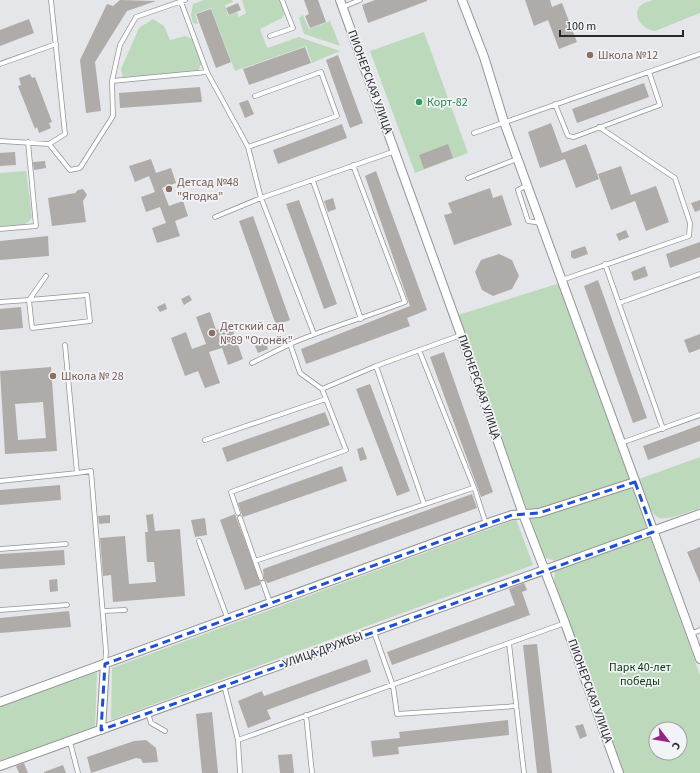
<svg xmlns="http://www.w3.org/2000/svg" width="700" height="773" font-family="'Source Sans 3',sans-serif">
  <rect width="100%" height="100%" fill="#e5e6ea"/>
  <!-- green -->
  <path fill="#bdd9bb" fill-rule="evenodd" d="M204,0H232L233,2L225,5L228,16L237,12L239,17L246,13L242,0H280L284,14L282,18L260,29L267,48L299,37L340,51L312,63L306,46L235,71L211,8L195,14L198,24L193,23L191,15L193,4Z
    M653,0H700V13L655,31C641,30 629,12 644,3C647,2 651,1 653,0Z
    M303,15L309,29L330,21L340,46L304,34L299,18Z
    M153,19L164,26L170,40L185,36L193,39L202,63L197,72L123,78L121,69L139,28Z
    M424,32L468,153L415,173L370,51Z
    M26,171L32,217C27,229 11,225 0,226V173Z
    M560,283L646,524V528L642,531L555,561L546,558L543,555L458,315Z
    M700,457V508C654,524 655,527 639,479Z
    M516,519L533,565L111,720L112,668Z
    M650,536L700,675V773H624L554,581L555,571ZM656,729H680V753H656Z
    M97,672L95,728L0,761V707Z"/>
  <!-- building -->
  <path fill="#afaba9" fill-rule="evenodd" d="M120,0L156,1L127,11L95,62L101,111L86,113L80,60L107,4L113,6Z
    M304,0H318L326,22L310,28L305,16L309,14Z
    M375,0H427V1L368,23L362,5Z
    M525,0H550L552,7L562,3L577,42L559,49L548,20L534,26Z
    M238,3L241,10L229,15L226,8Z
    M211,9L231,62L216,68L196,14Z
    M29,19L34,33L0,46V30Z
    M305,47L311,63L249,85L243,69Z
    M338,55L363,123L350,128L326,60Z
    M30,74L32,78L35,77L52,122L49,123L51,128L39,133L37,127L35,129L18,86L21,85L19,78Z
    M644,83L649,97L577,123L572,109Z
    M200,87L202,102L120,108L119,93Z
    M248,100L254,114L245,118L239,103Z
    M551,123L562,153L586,144L599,179L576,188L565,159L540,168L528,132Z
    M342,124L347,138L278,164L273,150Z
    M448,144L453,158L424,169L419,155Z
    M15,152L16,165L0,166V153Z
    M151,159L156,173L171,168L176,183L162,188L169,206L183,201L188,216L175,221L180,236L157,243L152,228L166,223L160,207L146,212L141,197L155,192L149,176L135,182L129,166Z
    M45,161L46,168L34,170L33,162Z
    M621,166L631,195L656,186L669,222L646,231L635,201L611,210L598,174Z
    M376,171L427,310L407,318L410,326L306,364L301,349L410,306L365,176Z
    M490,188L493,198L502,195L512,225L454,245L444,215L452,213L448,203Z
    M83,189L87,195L83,201L86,222L52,226L48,198L75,193L78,190Z
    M333,198L336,209L328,212L324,201Z
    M299,200L337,304L324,309L286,204Z
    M700,200V210L695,212L691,203Z
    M253,216L290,320L276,325L239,221Z
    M626,230L629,237L619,241L616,234Z
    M48,236L49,256L0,260V241Z
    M700,242V257L670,268L666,254Z
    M585,246L588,254L574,259L571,257V251Z
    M499,254L512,260L519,276L512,289L493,296L482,290L475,272L481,260Z
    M645,266L648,276L634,281L631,272Z
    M598,280L647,418L633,423L584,286Z
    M189,295L192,300L184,305L181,299Z
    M165,303L167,309L160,312L157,307Z
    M21,307L23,328L0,330V309Z
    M210,312L216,330L231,325L243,359L228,365L222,348L209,352L220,383L205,388L198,371L185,376L171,338L186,332L192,349L206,344L196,317Z
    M700,334V349L689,353L684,340Z
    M265,342L268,349L258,353L255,346Z
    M444,352L493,492L481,497L430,357Z
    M51,367L57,451L5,454L0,371ZM43,402L46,438L18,440L15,404Z
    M370,384L410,491L397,496L356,389Z
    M325,412L330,425L227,462L222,448Z
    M700,425V441L648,460L643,446Z
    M363,447L367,459L360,461L357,449Z
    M342,466L347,481L243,517L242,515L238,503Z
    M60,485L61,500L0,505V490Z
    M472,494L477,508L268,583L264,580L263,569Z
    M153,514L155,531L180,529L185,596L113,602L111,575L103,576L100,538L125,536L129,584L156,582L154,562H147L145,532H148L146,515Z
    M235,514L260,582V585L245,590L220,520Z
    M110,515V523L99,524L98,516Z
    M205,518L207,535L195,537L191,520Z
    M700,547V583L687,552Z
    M64,550L65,565L0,569V554Z
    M57,579L58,591L50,592L49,580Z
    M524,583L527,590L522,592L530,615L392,665L387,652L515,605L509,589Z
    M69,611L71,627L0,633V618Z
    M537,644L552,773H537L523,645Z
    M367,659L371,672L267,710L271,719L248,728L238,701L262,691L264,696Z
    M212,712L218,773H202L196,714Z
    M508,720L509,735L398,747L399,754L373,757L371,741L400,738L399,732Z
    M583,724L587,736L580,739L575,726Z
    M146,740L156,748L158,762L143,763L141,759L136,758L91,773L87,757L134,741Z
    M292,754L294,773H280L278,755Z
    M24,763L28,773H19L16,766Z
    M63,765L66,773H44V772Z"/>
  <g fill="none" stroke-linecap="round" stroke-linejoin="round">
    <defs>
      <path id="lane" d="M185,0L136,17L120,45L112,81L207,72
        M181,2L207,72L248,147L261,198L314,334
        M343,7L360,0
        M270,36L293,28L282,0
        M0,64L56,44
        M555,104L568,136L574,137L660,105L649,72
        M474,133L700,54
        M0,141L49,144L65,134L51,0
        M49,144L70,170L80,168L113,116L112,81
        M248,147L337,116L321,72L255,96
        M468,178L517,159
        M313,181L361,319
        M527,185L518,190L528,221L541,223
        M215,217L261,198L395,151
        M0,229L36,226L28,142
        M605,264L663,429
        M562,280L689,236L690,223L675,178L599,127
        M0,302L29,300L87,295L90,321L32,328L29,300L46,276
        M619,303L700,274
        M65,345L77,473L91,471L106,652L105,663
        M419,350L475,490L486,524
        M252,363L290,344
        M376,366L424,504
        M322,389L376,366L461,335
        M205,440L326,399
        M621,443L700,415
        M0,481L77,473
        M238,513L231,492L346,450L322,389L300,373L290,344C327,328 367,317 405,302L353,165
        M240,518L255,561
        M199,541L228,620
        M0,549L66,544
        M261,578L255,561L473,488
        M263,583L270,603
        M0,610L67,605
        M103,611L125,610
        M374,632L393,686L397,714L516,706
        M691,634L700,630
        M509,643L565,623
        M224,685L238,740L240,773
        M148,713L151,723L165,731
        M306,715L312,773
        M238,740L509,643L524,773
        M70,742L78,773"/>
      <path id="street" d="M340,0L461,335L523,514L565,623L619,773
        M462,0L484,57L504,122L700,659
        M0,702L494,521L512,515L539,513L635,482
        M101,730L105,664
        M0,766L700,514"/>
    </defs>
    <!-- lane casing -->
    <use href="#lane" stroke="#939498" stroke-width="5.5"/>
    <!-- street casing -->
    <use href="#street" stroke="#939498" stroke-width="10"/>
    <!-- lane -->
    <use href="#lane" stroke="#fff" stroke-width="4"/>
    <!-- street -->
    <use href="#street" stroke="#fff" stroke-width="8"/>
  </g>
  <!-- marked area -->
  <path fill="none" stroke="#1d4ed8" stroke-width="3" stroke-dasharray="8 5" stroke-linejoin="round" d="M635,482L653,532L101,730L105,664L512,515L539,513Z"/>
  <!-- markers -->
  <g fill="#8d6e63" stroke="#f2f3f7" stroke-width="1.5">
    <circle cx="590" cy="55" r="4"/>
    <circle cx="169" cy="189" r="4"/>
    <circle cx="212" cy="333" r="4"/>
    <circle cx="53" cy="376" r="4"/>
  </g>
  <circle fill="#2e9e5b" stroke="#f2f3f7" stroke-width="1.5" cx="419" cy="102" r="4"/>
  <g text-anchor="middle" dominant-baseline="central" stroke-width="3.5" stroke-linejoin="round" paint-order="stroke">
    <!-- education labels -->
    <g font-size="12" fill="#785e54" stroke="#f2f3f7" text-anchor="start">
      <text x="598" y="55">Школа №12</text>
      <text x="177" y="182">Детсад №48<tspan x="177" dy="14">"Ягодка"</tspan></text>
      <text x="220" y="326">Детский сад<tspan x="220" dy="14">№89 "Огонёк"</tspan></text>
      <text x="61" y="376">Школа № 28</text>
    </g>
    <!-- street labels -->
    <g font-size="12" fill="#272829" stroke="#f2f3f7">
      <text transform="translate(370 82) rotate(70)">ПИОНЕРСКАЯ УЛИЦА</text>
      <text transform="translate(479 387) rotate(71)">ПИОНЕРСКАЯ УЛИЦА</text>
      <text transform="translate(323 650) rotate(-20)">УЛИЦА ДРУЖБЫ</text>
      <text transform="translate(590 691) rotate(70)">ПИОНЕРСКАЯ УЛИЦА</text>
    </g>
    <!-- leisure labels -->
    <g font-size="12" fill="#27864d" stroke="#f2f3f7" text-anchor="start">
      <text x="427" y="102">Корт-82</text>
    </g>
    <!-- park labels -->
    <g font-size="12" fill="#043a08" stroke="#f2f3f7">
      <text x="640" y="667">Парк 40-лет<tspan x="640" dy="14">победы</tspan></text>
    </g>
  </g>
  <!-- north arrow -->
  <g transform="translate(668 741) rotate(121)"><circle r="19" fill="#f2f3f7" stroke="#a1a2a5"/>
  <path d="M0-3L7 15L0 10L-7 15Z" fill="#972583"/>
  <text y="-6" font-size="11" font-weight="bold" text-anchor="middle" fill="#272829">С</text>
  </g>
  <!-- scale -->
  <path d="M560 30v6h123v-6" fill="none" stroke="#272829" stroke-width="2"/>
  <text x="566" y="30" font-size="12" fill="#272829" stroke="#f2f3f7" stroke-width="3" paint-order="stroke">100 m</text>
</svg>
